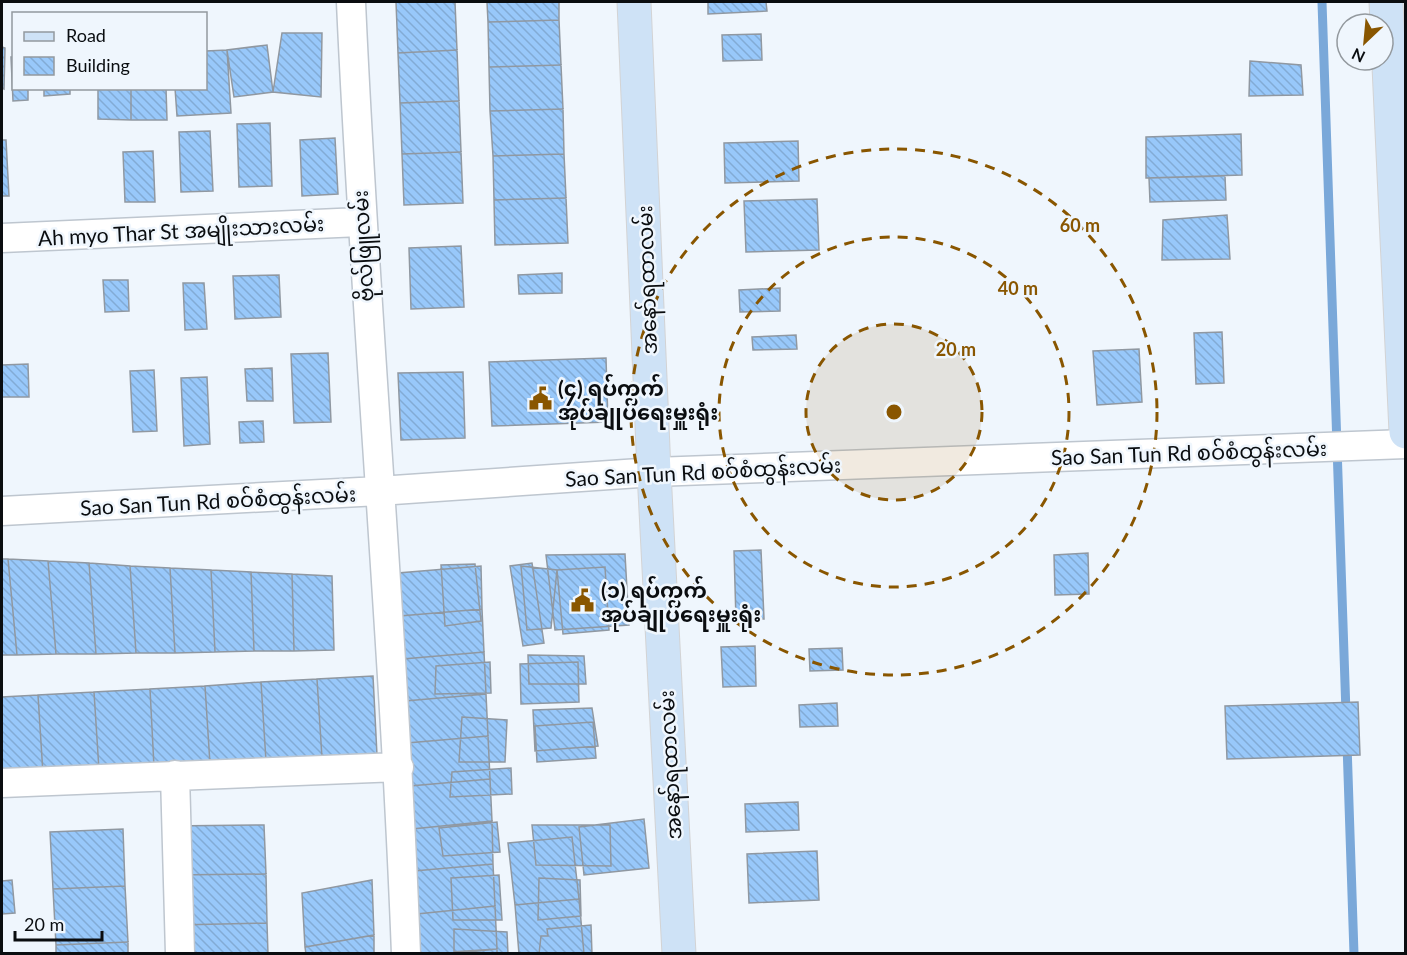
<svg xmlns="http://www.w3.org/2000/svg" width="1407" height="955" font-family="Lato,'Noto Sans Myanmar',sans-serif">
  <defs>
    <pattern id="building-back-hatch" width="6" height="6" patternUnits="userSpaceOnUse" patternTransform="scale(1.5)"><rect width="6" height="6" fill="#98c8fa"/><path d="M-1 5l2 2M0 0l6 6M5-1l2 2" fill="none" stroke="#82abd5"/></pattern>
  </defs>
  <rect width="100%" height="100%" fill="#eff6fd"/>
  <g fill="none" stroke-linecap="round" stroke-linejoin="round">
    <!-- stream -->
    <path stroke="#7aa8d9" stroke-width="9" d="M1322,2L1346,713
      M1347,744L1354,954"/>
  </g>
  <!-- building -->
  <path fill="url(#building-back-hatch)" stroke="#9098a1" stroke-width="1.5" d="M396,2H455L457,50L398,53Z
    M487,2H559V20L488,22Z
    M708,2H766L767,11L708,14Z
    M559,20L561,65L489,67L488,22Z
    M282,33H322L321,97L273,92Z
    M761,34L762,60L723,61L722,35Z
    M267,45L273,92L234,97L227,50Z
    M2,47L5,48L4,89L2,88Z
    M227,50L231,113L177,116L175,88H206V51Z
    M457,50L459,101L400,103L398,53Z
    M11,57H14V88H28V100L13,101Z
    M1250,61L1301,65L1303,95L1249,96Z
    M561,65L563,109L490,111L489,67Z
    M44,88H70V94L44,96Z
    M98,88H131V120L98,119Z
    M131,88H166L167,120H131Z
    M459,101L461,152L402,154L400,103Z
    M563,109L564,154L493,156L490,111Z
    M270,123L272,186L239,187L237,124Z
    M210,131L213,191L181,192L179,132Z
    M1241,134L1242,175L1146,178V137Z
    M335,138L338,194L302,196L300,140Z
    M2,140H6L9,196H2Z
    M798,141L799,181L725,183L724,143Z
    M153,151L155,202H125L123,152Z
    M461,152L463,203L404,205L402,154Z
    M564,154L566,198L494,200L493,156Z
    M1225,176L1226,200L1150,202L1149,178Z
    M566,198L568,243L495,245L494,200Z
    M817,199L819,250L746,252L744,201Z
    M1227,215L1230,259L1162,260L1163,220Z
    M461,246L464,307L411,309L409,248Z
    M562,273V293L519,294L518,275Z
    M279,275L281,317L235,319L233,276Z
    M103,280H128L129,311L105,312Z
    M183,283H204L207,329L185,330Z
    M780,288V311L740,312L739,290Z
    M1222,332L1224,383L1196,384L1194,333Z
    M796,335L797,349L753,350L752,337Z
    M1139,349L1142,402L1097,405L1093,351Z
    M328,353L331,422L294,423L291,354Z
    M606,358L608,422L492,426L489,362Z
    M28,364L29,397H2V365Z
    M272,368L273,401H247L245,369Z
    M154,370L157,431L133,432L130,371Z
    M463,372L465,438L401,440L398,373Z
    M207,377L210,444L184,446L181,378Z
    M263,421L264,442L240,443L239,422Z
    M761,550L764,619L736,620L734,551Z
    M1088,553L1089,594L1055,595L1054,555Z
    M625,554L629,625L555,630L546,555Z
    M2,559H8L17,655H2Z
    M8,559L48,561L56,654L17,655Z
    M48,561L89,563L96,654H56Z
    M89,563L130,566L136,653L96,654Z
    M532,563L544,643L523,646L510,566Z
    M475,564L481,621L445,626L441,565Z
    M130,566L170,568L175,653H136Z
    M481,566L482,609L400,616L398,573Z
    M521,566L557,570L551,628L527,630Z
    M605,567L609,630L563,634L557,570Z
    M170,568L211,570L215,652L175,653Z
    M211,570L251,572L254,651L215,652Z
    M251,572L292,574L294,651H254Z
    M292,574L332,576L334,650L294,651Z
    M482,609L484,652L403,659L400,616Z
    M755,646L756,686L723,687L721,647Z
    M842,648L843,670L810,671L809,649Z
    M484,652L486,694L405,701L403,659Z
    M528,655L584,656L586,684H529Z
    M490,662L491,693L435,694L436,666Z
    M578,662L579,702L521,704L520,664Z
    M373,676L377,755L322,758L317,679Z
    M317,679L322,758L266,761L261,682Z
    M261,682L266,761L210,764L205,686Z
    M205,686L210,764L154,767L150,689Z
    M150,689L154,767L99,770L94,692Z
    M94,692L99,770L43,774L38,695Z
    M486,694L488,736L407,743L405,701Z
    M38,695L43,774L2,776V697Z
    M1358,702L1360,755L1227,759L1225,706Z
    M837,703L838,726L800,727L799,705Z
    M592,708L598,746L535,751L533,710Z
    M462,717L507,720L505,762H459Z
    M593,722L596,758L537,762L535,726Z
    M488,736L490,779L410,786L407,743Z
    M511,768L512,794L450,797L452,772Z
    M490,779L492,821L412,829L410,786Z
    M798,802L799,830L746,832L745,804Z
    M644,819L649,868L584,875L579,827Z
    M492,821L493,864L414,871L412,829Z
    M497,822L500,852L443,856L439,828Z
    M264,825L266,874L173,875L169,826Z
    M532,825H610L611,866L536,865Z
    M123,829L125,886L53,889L50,832Z
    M572,837L579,899L515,905L508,843Z
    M817,851L819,900L749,903L747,854Z
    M493,864L495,906L417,914L414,871Z
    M266,874L267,923L177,925L173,875Z
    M499,875L502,920H453L451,878Z
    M539,878L580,880L581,916L538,920Z
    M12,880L15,913L2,914V881Z
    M372,880L374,935L305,947L302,893Z
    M125,886L128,942L56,945L53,889Z
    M579,899L584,954H519L515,905Z
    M495,906L497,949L419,954L417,914Z
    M267,923L268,954H180L177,925Z
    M591,925L592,954H539L541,936H548L547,929Z
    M454,929L507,932L508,954H454Z
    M374,935V954H306L305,947Z
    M128,942V954H56V945Z
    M497,949V954H450Z"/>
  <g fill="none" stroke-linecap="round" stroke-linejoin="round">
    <defs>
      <path id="minor" d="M351,2C365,319 394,636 406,954
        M2,238L360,222
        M2,511L379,491L654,472L1406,444
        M175,775L180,954
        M2,783L399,767"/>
      <path id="major" d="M634,2L654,472L679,954
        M1386,2L1406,432"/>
    </defs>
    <!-- minor casing -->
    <use href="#minor" stroke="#bec6cf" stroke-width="31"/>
    <!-- major casing -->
    <use href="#major" stroke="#d3d3d4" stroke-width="35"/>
    <!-- minor -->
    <use href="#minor" stroke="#fff" stroke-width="28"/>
    <!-- major -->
    <use href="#major" stroke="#cee2f6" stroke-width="33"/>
  </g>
  <!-- distance rings -->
  <circle cx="894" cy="412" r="88" fill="#895600" fill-opacity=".12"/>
  <g fill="none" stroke="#895600" stroke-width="3" stroke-dasharray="10 8">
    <circle cx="894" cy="412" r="88"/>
    <circle cx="894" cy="412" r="175"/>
    <circle cx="894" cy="412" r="263"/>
  </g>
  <!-- icons -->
  <defs>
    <symbol id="civic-bare" viewBox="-9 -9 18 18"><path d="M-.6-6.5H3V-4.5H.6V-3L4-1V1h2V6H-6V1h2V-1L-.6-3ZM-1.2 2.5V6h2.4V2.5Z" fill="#895600" stroke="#eff6fd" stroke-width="2.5" paint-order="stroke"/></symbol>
  </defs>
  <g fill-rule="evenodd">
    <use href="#civic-bare" x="524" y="382" width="33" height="33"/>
    <use href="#civic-bare" x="566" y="584" width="33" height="33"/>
  </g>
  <g text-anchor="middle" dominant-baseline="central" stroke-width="5" stroke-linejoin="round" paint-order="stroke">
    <!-- street labels -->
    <g font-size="21" fill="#0a0d10" stroke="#eff6fd">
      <text transform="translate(181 230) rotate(-3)">Ah myo Thar St အမျိုးသားလမ်း</text>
      <text transform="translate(362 246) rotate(-93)">ဗိုလ်ဖြူလမ်း</text>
      <text transform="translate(646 280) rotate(-92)">အနော်ရထာလမ်း</text>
      <text transform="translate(1189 452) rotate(-2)">Sao San Tun Rd စဝ်စံထွန်းလမ်း</text>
      <text transform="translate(703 471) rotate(-3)">Sao San Tun Rd စဝ်စံထွန်းလမ်း</text>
      <text transform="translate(218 500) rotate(-3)">Sao San Tun Rd စဝ်စံထွန်းလမ်း</text>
      <text transform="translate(669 765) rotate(-93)">အနော်ရထာလမ်း</text>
    </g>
    <!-- poi labels -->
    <g font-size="21" font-weight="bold" fill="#0a0d10" stroke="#eff6fd" text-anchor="start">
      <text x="558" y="387">(၄) ရပ်ကွက်<tspan x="558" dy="24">အုပ်ချုပ်ရေးမှူးရုံး</tspan></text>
      <text x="601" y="589">(၁) ရပ်ကွက်<tspan x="601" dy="24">အုပ်ချုပ်ရေးမှူးရုံး</tspan></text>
    </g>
  </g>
  <circle cx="894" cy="412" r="9" fill="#895600" stroke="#eff6fd" stroke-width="3"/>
  <g font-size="18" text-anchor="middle" font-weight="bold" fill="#895600" stroke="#eff6fd" stroke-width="5" stroke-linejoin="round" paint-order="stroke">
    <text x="1080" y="232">60 m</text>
    <text x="1018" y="295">40 m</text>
    <text x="956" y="356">20 m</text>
  </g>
  <!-- border -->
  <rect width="1407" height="955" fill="none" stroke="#0a0d10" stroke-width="6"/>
  <!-- legend -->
  <rect x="12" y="12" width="195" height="78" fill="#eff6fd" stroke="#93999e" stroke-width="1.5"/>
  <rect x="24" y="32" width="30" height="9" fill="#cee2f6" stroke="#93999e" stroke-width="1.5"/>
  <text x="66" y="42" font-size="18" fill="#0a0d10">Road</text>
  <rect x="24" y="57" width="30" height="18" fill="url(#building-back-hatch)" stroke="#93999e" stroke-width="1.5"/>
  <text x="66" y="72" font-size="18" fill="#0a0d10">Building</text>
  <!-- north arrow -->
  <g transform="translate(1365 42) rotate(206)"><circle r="28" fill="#eff6fd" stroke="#93999e" stroke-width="1.5"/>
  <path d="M0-4.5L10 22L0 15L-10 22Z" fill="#895600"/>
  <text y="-9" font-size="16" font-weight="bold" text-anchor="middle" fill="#0a0d10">N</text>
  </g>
  <!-- scale -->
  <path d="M15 931v9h87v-9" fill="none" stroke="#0a0d10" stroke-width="3"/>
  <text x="24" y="931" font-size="18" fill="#0a0d10" stroke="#eff6fd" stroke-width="4.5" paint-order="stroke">20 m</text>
</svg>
